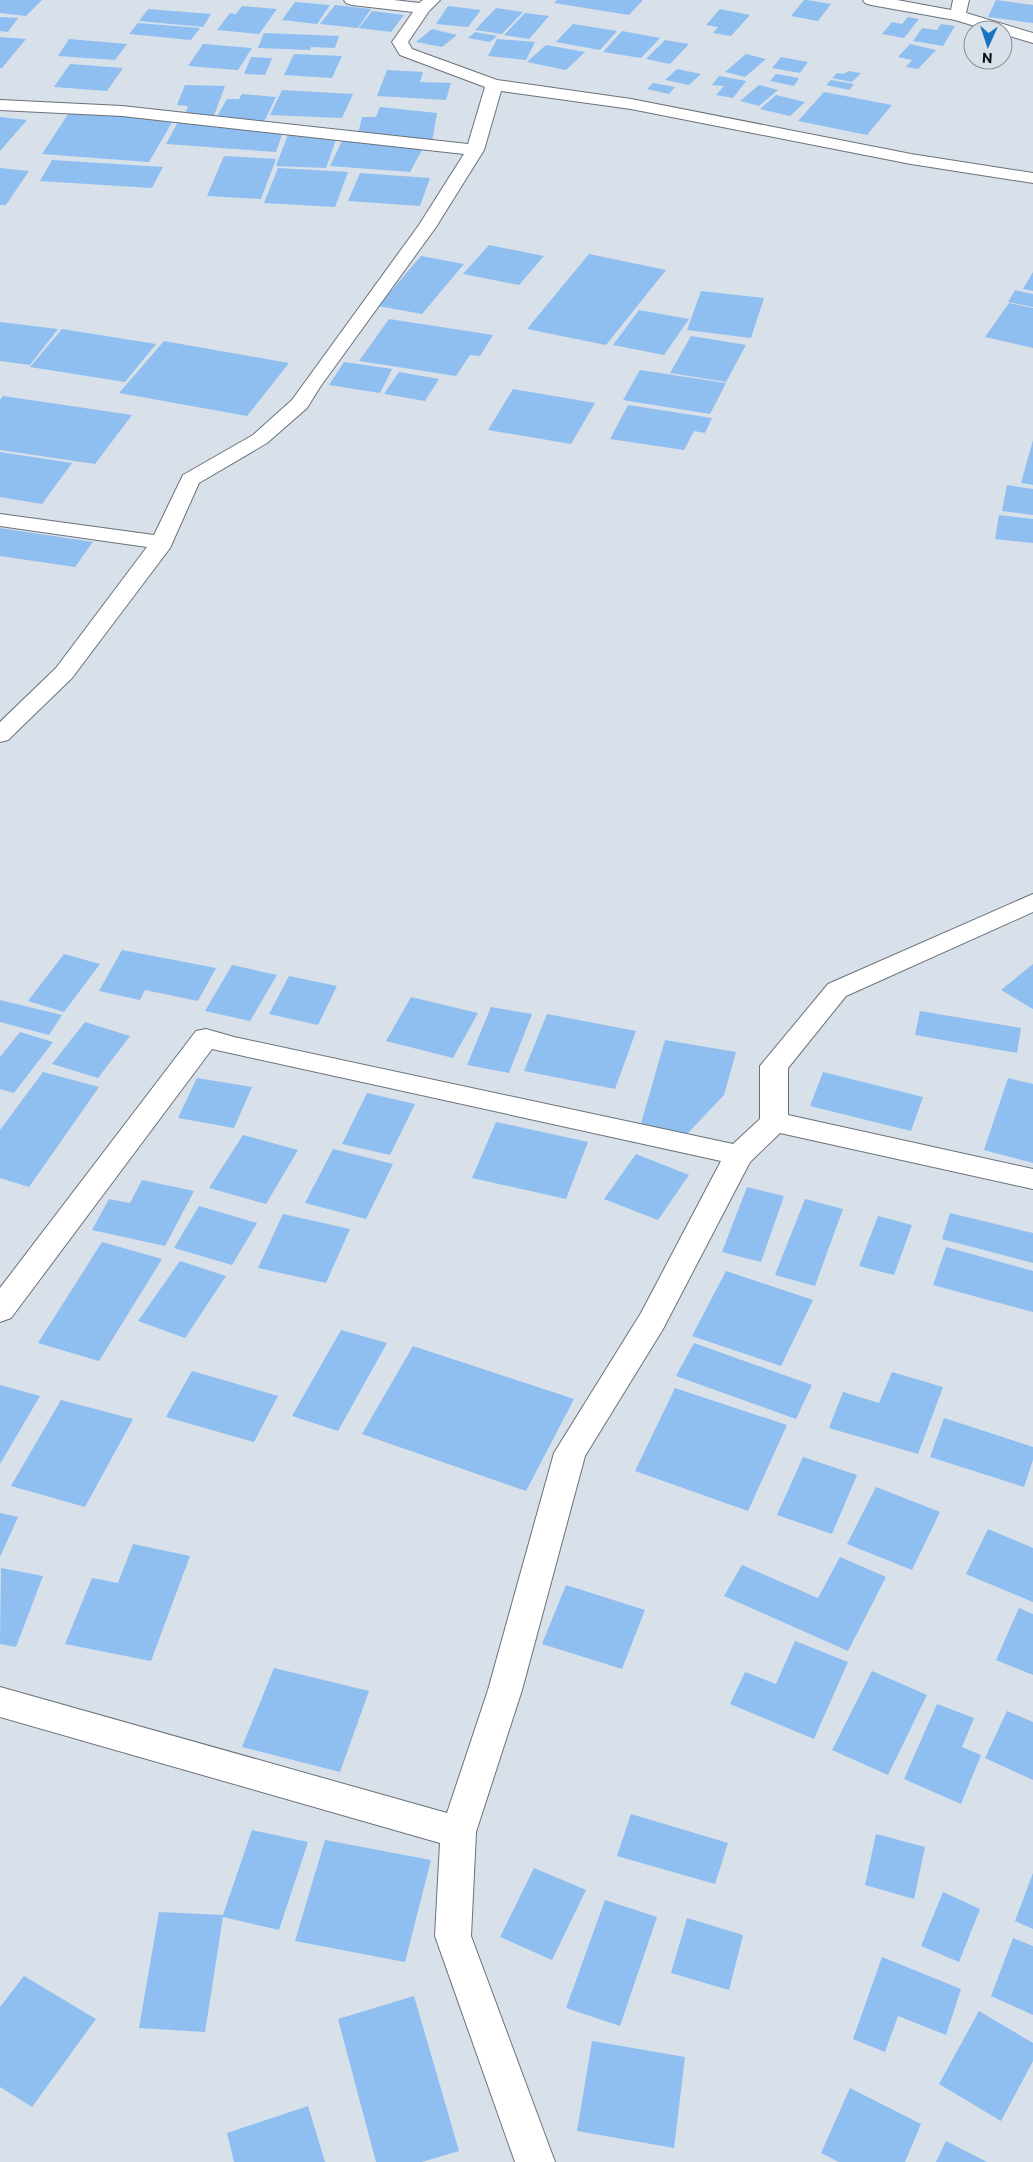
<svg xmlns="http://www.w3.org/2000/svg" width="1033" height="2162" font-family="Commissioner,sans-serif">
  <rect width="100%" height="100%" fill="#d8e0e9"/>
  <!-- building -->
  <path fill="#8fbef1" d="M0,0H42L26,16L0,13Z
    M557,0H643L629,15L554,3Z
    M804,0H807L831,4L818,21L791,16Z
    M996,0L1033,5V23L988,17Z
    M295,2L330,5L317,24L282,20Z
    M335,5L371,9L358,28L320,24Z
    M242,6L277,9L259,34L217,30L230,13L236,14Z
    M448,6L481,10L468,27L436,24Z
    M496,8L523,12L502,34L475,30Z
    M148,9L211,14L203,27L139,21Z
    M720,9L750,15L731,36L713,33L718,27L706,25Z
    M372,11L404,15L391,32L359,28Z
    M525,13L549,16L529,39L504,35Z
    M0,17L18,18L8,32L0,31Z
    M908,17L919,19L904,38L882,34L892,22L902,24Z
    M138,23L200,28L191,40L129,34Z
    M573,24L617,31L600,50L556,42Z
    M941,24L955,26L943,46L913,41L922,28L937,30Z
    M432,29L457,35L442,47L416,42Z
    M622,31L660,38L641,58L603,52Z
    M475,32L497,36L490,42L468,38Z
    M264,33L339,36L335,48L311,47L310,50L258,48Z
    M0,37L26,39L2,68H0Z
    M69,39L127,44L115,60L58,56Z
    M497,39L535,42L526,60L488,56Z
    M665,40L689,44L670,64L646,59Z
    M203,44L252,48L238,70L188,66Z
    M910,44L936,50L918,69L906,67L912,60L898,57Z
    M546,45L585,52L566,70L527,62Z
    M294,54L342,56L332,78L284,75Z
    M746,54L766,59L745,77L725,72Z
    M251,57L272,58L265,75L244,74Z
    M781,57L808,62L800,73L772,68Z
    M70,64L123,68L107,91L54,87Z
    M677,69L701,74L689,85L665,80Z
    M387,70L423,72L420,82L451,83L446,100L377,96Z
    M848,71L861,73L852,82L832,78L837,73L844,74Z
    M776,74L799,78L794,86L770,81Z
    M719,76L746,81L733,98L716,95L724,86L712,85Z
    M831,80L854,84L849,90L826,85Z
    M653,83L675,87L669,94L647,89Z
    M185,85L225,86L213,118L184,117L188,106L177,105Z
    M759,85L778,90L759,106L740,101Z
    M282,90L353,94L342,118L270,115Z
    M824,92L892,105L867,135L798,121Z
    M242,94L276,97L263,124L215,120L227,99H239Z
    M776,95L805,102L790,116L760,109Z
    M380,107L437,113L432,142L358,134L362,117H376Z
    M70,111L174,119L149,162L42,154Z
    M0,117L27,120L0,151Z
    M178,122L284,129L276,152L166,144Z
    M289,132L338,134L326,168L276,166Z
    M342,141L423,148L410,172L330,166Z
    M224,156L276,159L261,199L207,196Z
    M52,160L163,167L152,188L40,181Z
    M0,168L29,171L6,205H0Z
    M278,168L348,172L335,207L264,203Z
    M360,173L430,178L420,206L348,201Z
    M489,245L544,256L519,285L463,274Z
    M589,254L666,270L606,345L527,329Z
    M421,256L464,264L422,314L378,306Z
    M1033,272V291L1023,289Z
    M1015,290L1033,294V307L1008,302Z
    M701,291L764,298L751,338L687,330Z
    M1009,303L1033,308V348L985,337Z
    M639,310L689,319L664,355L613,345Z
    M389,319L493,335L480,356L470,355L456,376L359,361Z
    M0,322L58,329L30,365L0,361Z
    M62,329L156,344L125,382L30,367Z
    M691,336L746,345L726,382L670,373Z
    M164,341L289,363L247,416L119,393Z
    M344,362L392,369L380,393L329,385Z
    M640,370L726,383L710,414L623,400Z
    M399,372L439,379L425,401L384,394Z
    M513,389L595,403L571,444L488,430Z
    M3,396L132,415L95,464L0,450V400Z
    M628,405L712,418L705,433L694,431L684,450L610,439Z
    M1033,440V485L1021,483Z
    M0,452L72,463L42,504L0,497Z
    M1007,485L1033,489V515L1002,511Z
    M999,515L1033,519V543L995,539Z
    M0,528L93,542L75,567L0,556Z
    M122,950L216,968L198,1001L145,990L140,1000L99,991Z
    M64,954L100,964L64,1012L28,1001Z
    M1033,964V1009L1001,990Z
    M232,965L277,975L250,1021L205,1011Z
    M289,976L337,986L318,1025L269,1014Z
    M411,997L478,1013L453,1058L386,1041Z
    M0,1000L62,1015L49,1035L0,1022Z
    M491,1007L532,1014L509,1073L467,1065Z
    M920,1011L1021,1028L1017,1053L915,1035Z
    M547,1014L636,1031L615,1089L524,1071Z
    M85,1022L130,1036L98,1078L52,1064Z
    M20,1032L53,1042L14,1093L0,1089V1057Z
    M665,1040L736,1052L724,1095L687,1134L640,1127Z
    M43,1072L99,1087L29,1187L0,1178V1130Z
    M823,1072L923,1097L911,1131L810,1106Z
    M197,1078L252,1087L234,1128L178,1118Z
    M1008,1078L1033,1084V1163L984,1150Z
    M367,1093L415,1104L390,1155L342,1144Z
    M496,1122L588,1142L566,1199L472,1178Z
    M243,1135L298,1150L266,1204L209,1188Z
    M333,1149L393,1164L366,1219L305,1203Z
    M636,1154L689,1175L658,1220L604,1199Z
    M142,1180L194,1191L165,1246L92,1230L109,1199L130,1203Z
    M747,1187L784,1196L761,1262L722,1252Z
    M805,1199L843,1209L815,1286L775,1275Z
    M199,1206L257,1223L232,1265L174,1248Z
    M950,1213L1033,1233V1263L942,1239Z
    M283,1214L350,1229L326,1283L258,1268Z
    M878,1216L912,1225L894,1275L859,1266Z
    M102,1242L162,1259L99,1361L38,1343Z
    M946,1247L1033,1271V1312L933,1285Z
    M180,1261L226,1276L185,1338L138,1321Z
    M726,1271L813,1300L781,1366L692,1336Z
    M341,1330L387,1343L338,1431L292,1416Z
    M694,1343L812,1385L796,1419L676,1376Z
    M413,1346L574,1399L526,1491L362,1434Z
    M192,1371L278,1396L254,1442L166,1417Z
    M892,1372L943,1387L918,1454L829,1428L843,1392L879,1403Z
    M0,1385L40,1396L0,1464Z
    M675,1388L787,1425L748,1511L635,1471Z
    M61,1400L133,1419L85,1507L11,1486Z
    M944,1418L1033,1447V1460L1024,1487L930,1457Z
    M803,1457L857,1475L832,1534L777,1515Z
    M876,1487L940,1512L912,1570L847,1544Z
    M0,1513L18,1517L0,1557Z
    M988,1529L1033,1548V1602L966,1574Z
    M133,1544L190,1556L151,1661L65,1644L92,1578L118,1583Z
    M840,1557L886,1577L848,1651L724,1596L742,1565L818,1598Z
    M1,1568L43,1576L16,1647L0,1644Z
    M566,1585L645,1610L622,1669L542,1644Z
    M1019,1608L1033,1614V1675L996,1660Z
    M795,1641L848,1662L814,1739L730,1704L745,1672L776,1684Z
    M274,1668L369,1691L340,1772L242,1747Z
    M872,1671L927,1695L888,1775L832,1750Z
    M937,1704L974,1718L962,1747L981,1755L961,1804L904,1779Z
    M1007,1711L1033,1722V1780L985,1758Z
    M631,1814L728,1843L715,1884L617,1856Z
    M252,1830L308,1842L279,1930L223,1917L205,2032L139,2028L159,1912L223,1915Z
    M876,1834L925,1847L914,1899L865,1885Z
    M325,1840L431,1860L405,1962L295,1941Z
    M534,1868L586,1890L552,1960L500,1937Z
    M1033,1873V1929L1015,1921Z
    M943,1892L980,1909L959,1962L921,1946Z
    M605,1900L657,1917L620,2026L566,2008Z
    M687,1918L743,1935L729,1990L671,1973Z
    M1013,1938L1033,1946V2015L991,1996Z
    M882,1957L961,1989L946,2035L898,2016L885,2052L853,2039Z
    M24,1976L96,2019L32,2107L0,2087V2007Z
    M414,1996L459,2151L422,2162H376L338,2019Z
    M979,2011L1033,2043V2061L1001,2121L939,2084Z
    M592,2041L685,2057L674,2148L577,2131Z
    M850,2088L921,2124L905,2162H839L821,2153Z
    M308,2106L325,2162H234L227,2133Z
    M946,2141L987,2162H936Z"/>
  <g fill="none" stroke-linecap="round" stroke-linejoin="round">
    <defs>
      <path id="minor" d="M344,0H394L419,3L423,0H440L429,11L408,42L412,49L497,80L631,99L911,154L1033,173V183L911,164L631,109L501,91L484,150L436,227L320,387L307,408L267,443L199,483L170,548L72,678L8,740L0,742V722L56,668L147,547L0,526V514L154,535L183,475L253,435L292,400L419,225L464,154L122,116L0,110V100L122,106L468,144L485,87L400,55L392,42L413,12L352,5L346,3Z
        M863,0H897L951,10L953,0H969L966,13L1033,33V43L1003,34V30H988L955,20L871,5L865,3Z
        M1033,894V912L846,996L788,1068V1115L1033,1169V1189L780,1133L750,1162L663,1329L585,1456L522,1690L476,1832L471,1936L555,2162H515L435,1936L440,1843L0,1717V1687L447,1813L488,1690L554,1453L641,1313L721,1161L212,1049L11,1318L0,1322V1288L196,1031L206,1029L234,1037L733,1144L760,1119V1066L828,984Z"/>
    </defs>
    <!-- minor casing -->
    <use href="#minor" stroke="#6a717a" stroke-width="2"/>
    <!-- minor -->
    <use href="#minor" fill="#fff" fill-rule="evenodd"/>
  </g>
  <!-- north arrow -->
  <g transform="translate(988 45) rotate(183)"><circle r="24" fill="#d8e0e9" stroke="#878d94"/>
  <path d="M0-4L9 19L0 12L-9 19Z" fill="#1b73c0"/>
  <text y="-8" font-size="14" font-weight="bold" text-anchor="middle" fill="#0e1114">N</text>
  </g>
</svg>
